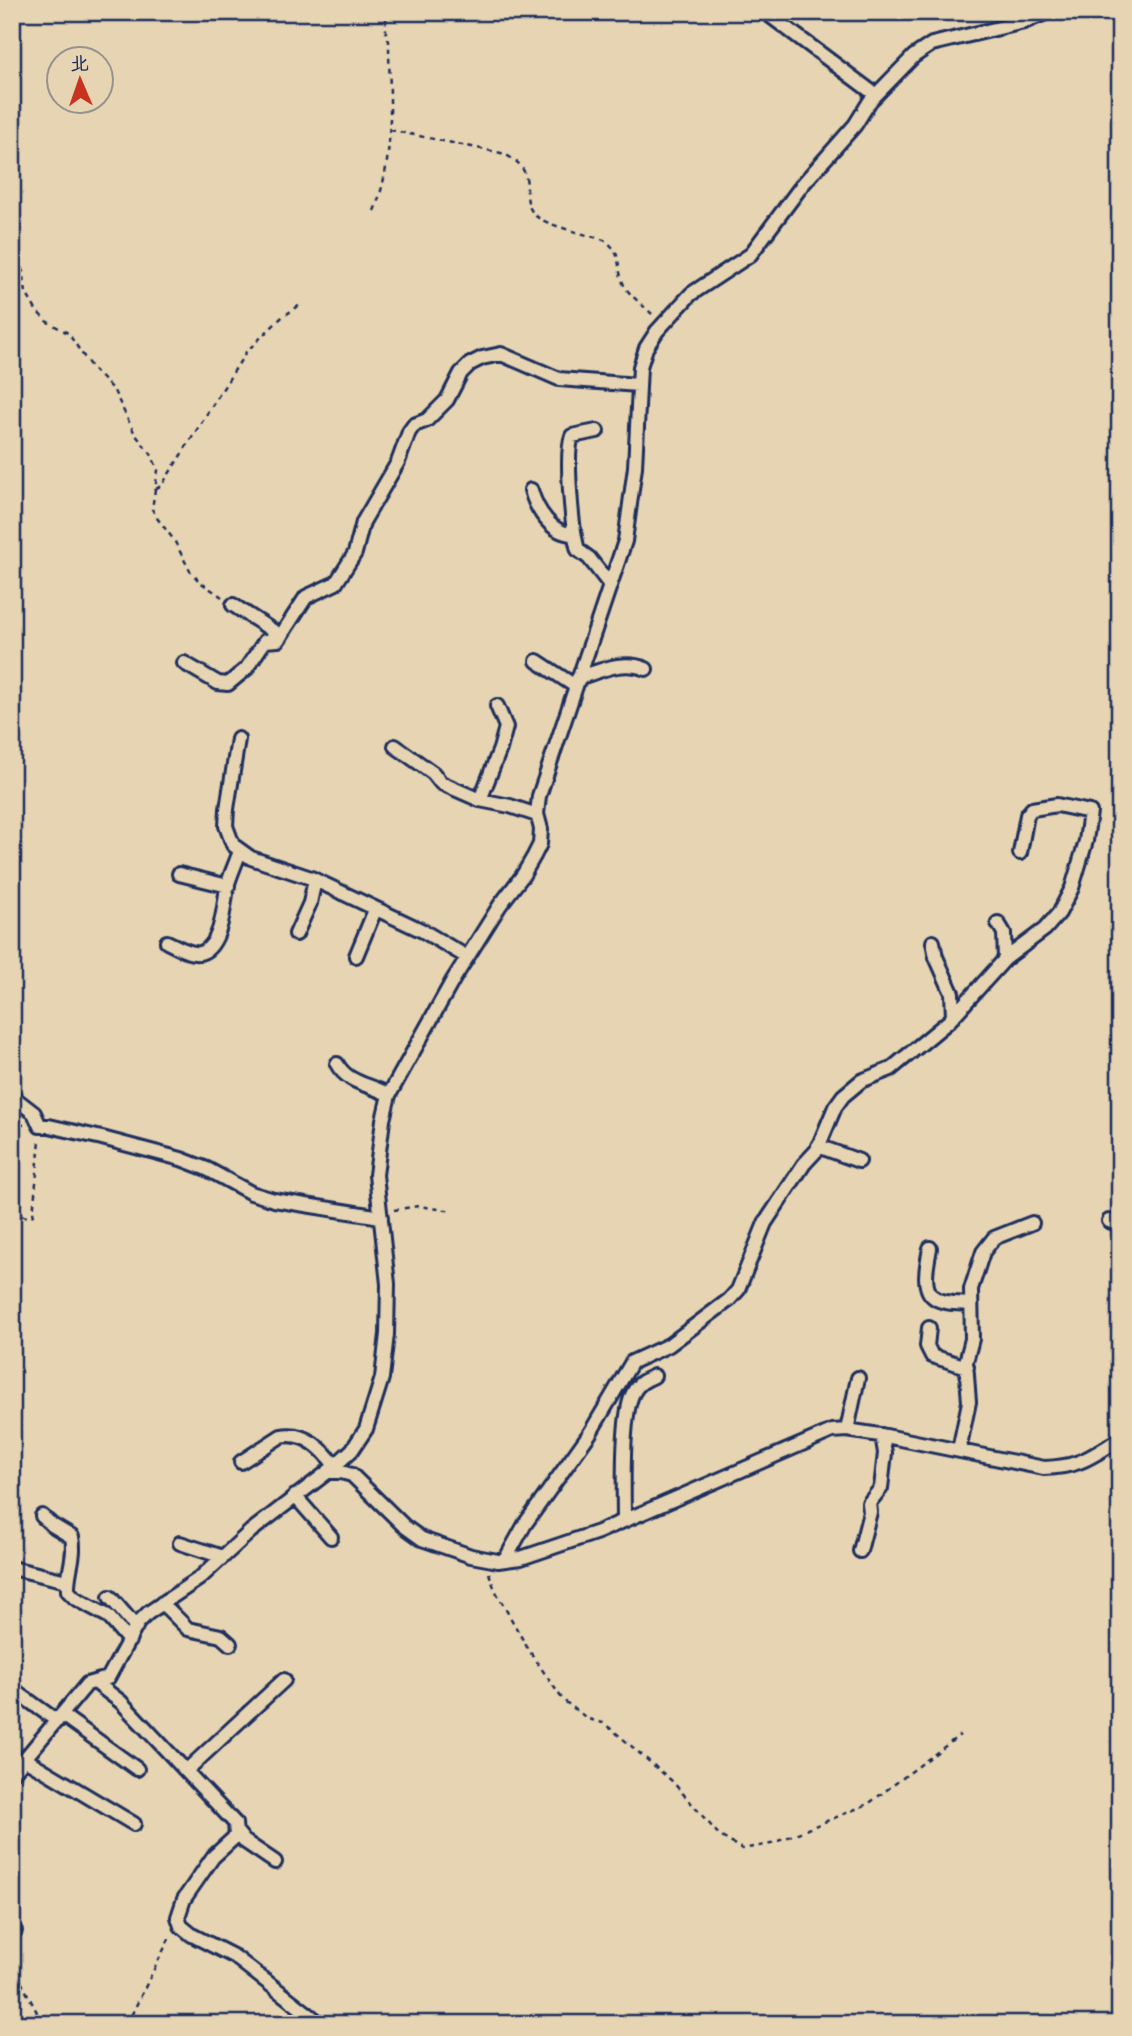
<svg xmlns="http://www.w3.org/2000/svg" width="1132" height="2036" font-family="'Comic Neue','LXGW WenKai TC',sans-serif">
  <rect width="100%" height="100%" fill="#e7d4b2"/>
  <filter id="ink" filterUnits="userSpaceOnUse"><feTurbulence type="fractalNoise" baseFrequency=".0143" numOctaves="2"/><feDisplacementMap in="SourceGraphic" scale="14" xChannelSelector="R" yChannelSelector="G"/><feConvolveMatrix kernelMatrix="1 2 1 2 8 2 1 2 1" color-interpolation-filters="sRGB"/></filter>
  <g filter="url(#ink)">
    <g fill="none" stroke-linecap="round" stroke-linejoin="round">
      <defs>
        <path id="minor" d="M765,12L876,95
          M597,431L572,436C565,454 572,530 578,550L589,558L610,585
          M531,490C536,509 552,535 574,534
          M233,605L281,636
          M537,661L575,686
          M184,663L218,683L228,684L246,669L265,641L278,640L306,597L336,583L355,553L363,522L398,462L409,432L414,425L427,420L447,400L461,373L470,364L482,358L501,354L559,379L638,385
          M578,678C600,671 623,659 646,669
          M238,739L227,809L226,826L233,845L251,858L311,878L423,931L467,957
          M395,746L433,773L441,783L480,800L510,806L537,815
          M480,800L500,749L506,727L497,706
          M179,874L228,886
          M998,923L1004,933L1005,959
          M296,934L310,903L315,880
          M167,942C176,946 193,957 203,952C222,943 224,905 227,887C230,875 236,863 240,851
          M933,942L936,957L952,993L953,1017
          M356,956L375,910
          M337,1064C348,1084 370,1084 389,1095
          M12,1096L34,1113L40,1126H49L102,1138L181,1159L207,1169L251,1193L274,1200L381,1217
          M818,1146L859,1161
          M1109,1221L1120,1225
          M930,1248C928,1261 920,1289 935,1298C944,1304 960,1303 970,1304
          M929,1328L927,1346L932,1356L967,1367
          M847,1430L858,1378
          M959,1450L969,1402L966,1362L972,1339L971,1289L983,1252L994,1238L1032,1223
          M241,1462L281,1436C304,1431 323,1449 335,1466
          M327,1472H341L352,1475L404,1526L422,1539L471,1556L498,1561L521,1558L598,1532L832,1431L847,1430L886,1436L1044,1468C1080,1467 1090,1457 1120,1439
          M295,1496L331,1537
          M42,1516L52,1525L72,1537C76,1558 67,1571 68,1591L75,1598L108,1616L129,1641
          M624,1521C624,1492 621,1416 633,1393C638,1383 645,1380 654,1376
          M180,1543L223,1557
          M860,1551L870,1512L869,1503L881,1488L885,1453L882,1435
          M505,1560L525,1524L590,1433L632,1362L669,1345L729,1300L738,1290L765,1223L804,1164L817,1150L835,1107L843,1096L861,1081L891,1069L949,1021L1005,959L1045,929L1059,913L1072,888L1086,841L1090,812L1057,805L1032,809L1027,815L1020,853
          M12,1568L67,1581
          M110,1597L136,1627
          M162,1603L188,1629L221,1636L230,1644
          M95,1682L121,1702L235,1823L236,1836L213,1857L184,1899L178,1917L181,1926L192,1935L235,1957L321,2024
          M14,1690L57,1721
          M62,1715L137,1769
          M25,1759L134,1824
          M187,1770L284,1680
          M12,1774L87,1684L108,1678L138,1623L148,1613L200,1578L251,1531L329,1471L352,1450L366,1429L382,1378L387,1334L388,1284L376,1175L383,1120L389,1095L453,980L500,905L523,875L534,856L540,844L541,829L537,814L539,796L625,541L635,467L640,367L646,348L657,331L691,294L750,255L803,184L855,125L870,101L914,56L932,44L1024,22L1048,12
          M236,1831L244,1841L275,1862
          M12,1928L15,1931"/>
      </defs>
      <!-- minor casing -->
      <use href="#minor" stroke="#1b2f5e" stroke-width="18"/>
      <!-- path -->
      <path stroke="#1b2f5e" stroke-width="2.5" stroke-dasharray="5 5" stroke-linecap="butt" d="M390,130L501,153C544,170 515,197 536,216C545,225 589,235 604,240C624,253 615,266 624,285C630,296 644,306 652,314
        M374,211C396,158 389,97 389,41L386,35V12
        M12,250L23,272L26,293L36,310L46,321L68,333L91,367L114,391L135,434L151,454L158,470L152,509L157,518L174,540L190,571L200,582L222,597
        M156,489L162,485L246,352L281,318L300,305
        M12,1124L24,1125
        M394,1210L418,1206L453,1211
        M12,1214L29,1217L33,1215L40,1140
        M489,1573L495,1590L528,1649L563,1700L588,1719L603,1723L615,1732L672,1781L720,1836L742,1849L771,1844L868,1804L960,1735
        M12,1964L42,2022
        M127,2024L170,1937"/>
      <!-- minor -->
      <use href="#minor" stroke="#e7d4b2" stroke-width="12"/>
    </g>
  </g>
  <!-- margin -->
  <rect width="1132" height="2036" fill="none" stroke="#e7d4b2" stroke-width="42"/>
  <rect x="21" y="21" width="1090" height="1994" fill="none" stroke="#1b2f5e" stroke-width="2.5" filter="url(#ink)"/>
  <!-- north arrow -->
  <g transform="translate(80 80) rotate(358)"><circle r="33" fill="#e7d4b2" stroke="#959290" stroke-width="2"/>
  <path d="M0-5L12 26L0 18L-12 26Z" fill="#c8321e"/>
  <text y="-10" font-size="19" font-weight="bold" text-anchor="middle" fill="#1b2f5e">北</text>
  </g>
</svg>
